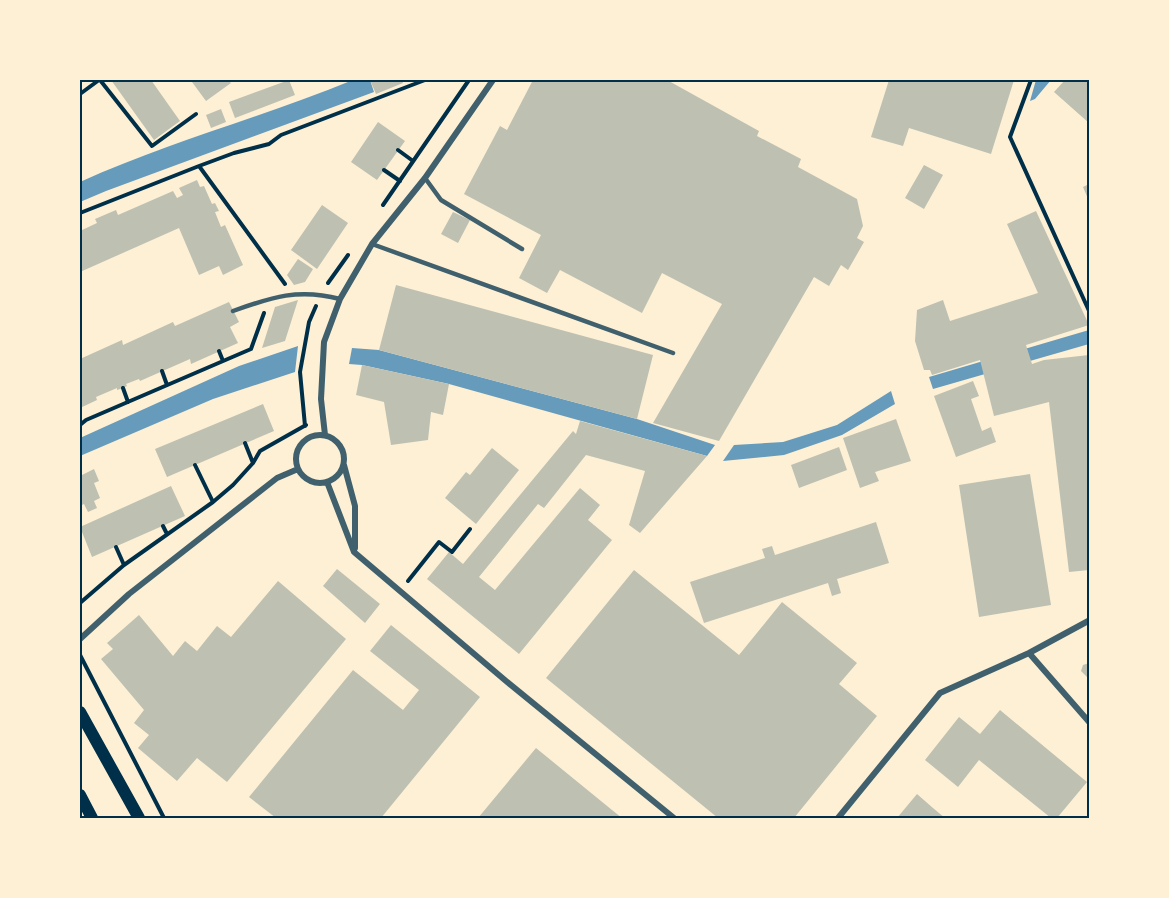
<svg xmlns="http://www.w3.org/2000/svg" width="1169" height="898" font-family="'Archivo Narrow',sans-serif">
  <rect width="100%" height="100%" fill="#fdf0d5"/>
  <!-- water -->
  <path fill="#669bbc" d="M353,80H370L374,92L106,191L80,202V182C168,142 263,117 353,80Z
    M1036,80H1051L1035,99L1030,101Z
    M1089,330V344L933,389L929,377Z
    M298,346L295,372L213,399L80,456V438L239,366Z
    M352,348L379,350L637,419L715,445L707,456L449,384L362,365L349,364Z
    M891,391L895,404L842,435L784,455L723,461L734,445L783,442L837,425Z"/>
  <!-- building -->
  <path fill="#bec0b2" d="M111,80H151L180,121L154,140Z
    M194,80H228L231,83L206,101L192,82Z
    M289,80L295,95L235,118L229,102Z
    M370,80H402L403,83L376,94Z
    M533,80H667L759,131L757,136L801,159L798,167L857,199L863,226L857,238L864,242L848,270L841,265L829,286L814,277L719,441L653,423L722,304L662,273L642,313L560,270L547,293L519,278L541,235L464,194L500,126L507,130Z
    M889,80H1014L991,154L909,128L903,146L871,137Z
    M1065,80H1089V123L1054,92Z
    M221,109L226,122L211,128L206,115Z
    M378,122L405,141L377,180L351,162Z
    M924,165L943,175L924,209L905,198Z
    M197,180L200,187L204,186L212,204L215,203L219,211L215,212L221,227L225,225L243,265L223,275L219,266L199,275L179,228L80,272V231L97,223L95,219L116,210L118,215L173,191L177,198L183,195L179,188Z
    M1089,184V201L1083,187Z
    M322,205L348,223L317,269L291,250Z
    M1036,211L1089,325L1026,345L1032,364L1044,360L1089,355V570L1069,572L1049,402L994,416L980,360L932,375L930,370H924L915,341L917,310L943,300L950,321L1038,293L1007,224Z
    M453,212L470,220L458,243L441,234Z
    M298,259L313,269L305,282L294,285L287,275Z
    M396,285L653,355L637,419L379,350Z
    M298,300L285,341L262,348L275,307Z
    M229,302L239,322L230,327L238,343L191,364L190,359L140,381L139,379L126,384L127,386L123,388L117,390V388L96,397L97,400L80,408V359L122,340L123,345L173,322L175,326Z
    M362,365L449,384L443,415L431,412L428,440L391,445L384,402L356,395Z
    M973,381L979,396L971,399L982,431L991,427L996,442L956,457L934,396Z
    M263,404L274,431L167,477L155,449Z
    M896,419L911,461L875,472L879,481L860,488L843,438Z
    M580,421L707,456L640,533L629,525L645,471L586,455L544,508L538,504L479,577L495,590L580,488L600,505L588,520L612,540L519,654L427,579L449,552L463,564L573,431L576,434Z
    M839,447L847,470L799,488L791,465Z
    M492,448L519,470L476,524L445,498L466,472L470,475Z
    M94,469L99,481L94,483L100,498L94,501L97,508L88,512L84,504L80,506V476Z
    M1030,474L1051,605L979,617L959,485Z
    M171,486L185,516L92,557L80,527Z
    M876,522L889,563L837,579L841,593L832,596L828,583L704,623L690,582L765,558L762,549L772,546L775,555Z
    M337,569L380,604L365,623L323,586Z
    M634,570L739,655L782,602L857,663L839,684L877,716L794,818H718L546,678Z
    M278,581L346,639L227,782L197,758L177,781L138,748L149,735L134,723L144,710L101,659L113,649L107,643L139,615L173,656L185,641L197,651L217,626L231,637Z
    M391,625L480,697L381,818H276L249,797L353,670L403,710L419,690L370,651Z
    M1089,663V679L1081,671L1083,665Z
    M1000,710L1087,782L1057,818H1051L979,760L958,787L925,760L959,717L980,734Z
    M536,748L612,810L622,818H478Z
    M917,794L933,808L945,818H897Z"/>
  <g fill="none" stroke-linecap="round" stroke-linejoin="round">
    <!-- path -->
    <path stroke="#003049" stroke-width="4" d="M100,80L152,146L196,114
      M1031,80L1010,137L1090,313
      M80,94L99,80
      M398,150L413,161
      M199,166L234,153L269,144L281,135L425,80
      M384,170L400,181
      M383,205L469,80
      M80,213L199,166L285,284
      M328,283L348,255
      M219,351L223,361
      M162,371L167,385
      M123,388L128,402
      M80,425L86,420L251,349L264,313
      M305,426L300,372L309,322L316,306
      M245,443L253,463
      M195,465L213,502
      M163,526L167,534
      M116,547L124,565
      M408,581L439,542L452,552L470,529
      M80,603L124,565L213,502L233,485L253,463L260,451L306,425
      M80,655L164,818"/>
    <!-- service -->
    <path stroke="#3f606c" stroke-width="4.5" d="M425,178L441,200L522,249
      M372,244L673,353
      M233,311C272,297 299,288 340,299"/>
    <!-- minor -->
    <path stroke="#3f606c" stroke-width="6" d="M325,435L321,399L324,342L340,299L372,244L425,178L493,80
      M296 459a24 24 0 1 1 48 0a24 24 0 1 1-48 0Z
      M344,465L355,506V548
      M327,482L354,552L506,681L674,818
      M80,639L129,594L277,478L298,469
      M1029,653L1090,723
      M838,818L940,693L1029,653L1090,620"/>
    <!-- secondary -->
    <path stroke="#003049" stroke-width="12" d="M80,712L139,818
      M80,795L92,818"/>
  </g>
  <!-- border -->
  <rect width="1169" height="898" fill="none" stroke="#fdf0d5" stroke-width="162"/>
  <rect x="81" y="81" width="1007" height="736" fill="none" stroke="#003049" stroke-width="2"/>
</svg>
